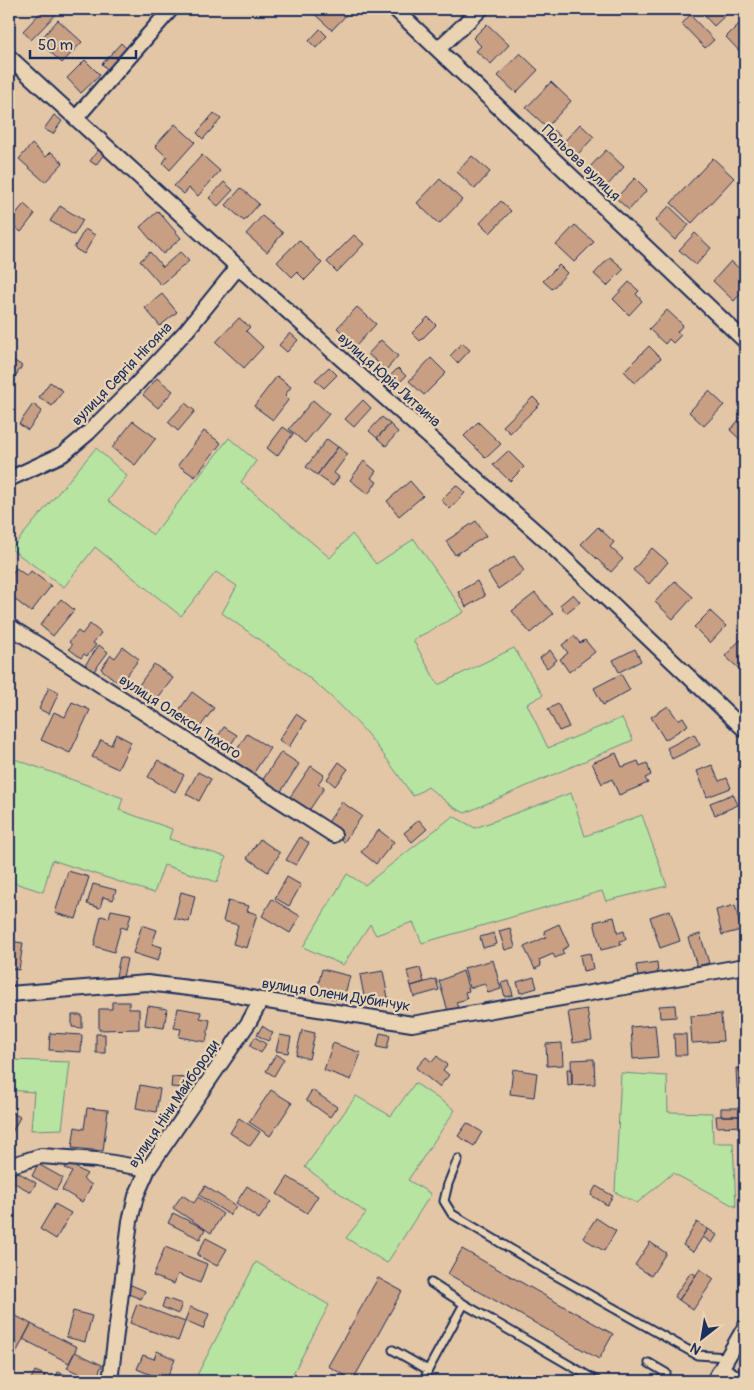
<svg xmlns="http://www.w3.org/2000/svg" width="754" height="1390" font-family="Pangolin,sans-serif">
  <rect width="100%" height="100%" fill="#e3c6a5"/>
  <filter id="ink" filterUnits="userSpaceOnUse"><feTurbulence type="fractalNoise" baseFrequency=".02" numOctaves="2"/><feDisplacementMap in="SourceGraphic" scale="10" xChannelSelector="R" yChannelSelector="G"/><feConvolveMatrix kernelMatrix="1 2 1 2 8 2 1 2 1" color-interpolation-filters="sRGB"/></filter>
  <g filter="url(#ink)">
    <!-- green -->
    <path fill="#b7e4a1" stroke="#698a80" d="M229,438L256,461L241,482L330,558L352,534L376,564L414,539L464,612L413,640L438,685L514,648L543,695L527,704L548,748L622,718L633,740L465,813L453,807L428,787L413,796C400,778 387,758 373,741C331,689 275,651 222,613L237,586L216,572L181,616L95,547L64,587L11,549L96,448L127,476L108,501L153,535Z
      M9,757L123,798L119,810L172,829L169,839L226,857L217,882L164,865L154,893L52,860L43,892L9,881Z
      M571,793L585,836L642,815L667,886L606,901L602,891L422,943L413,922L376,935L370,924L343,965L303,947L347,874L365,885L453,816L475,828Z
      M9,1060L70,1062L62,1129L31,1130L34,1092L9,1090Z
      M621,1073L667,1076L668,1112L712,1113L713,1143H733L736,1207L673,1173L637,1203L615,1192Z
      M415,1083L455,1110L408,1180L431,1194L387,1263L346,1238L366,1213L305,1167L356,1096L391,1116Z
      M256,1262L329,1305L289,1381H194Z"/>
    <!-- building -->
    <path fill="#c99f84" stroke="#1b2f5e" d="M44,9H57L59,11L31,40L23,31Z
      M311,9H352L332,30L310,10Z
      M698,9H732L714,26Z
      M690,15L714,40L705,48L682,24Z
      M745,18V57L726,37Z
      M58,20L82,42L62,63L39,41Z
      M487,24L509,45L491,64L476,51L481,46L473,38Z
      M320,29L327,36L316,48L309,41Z
      M121,43L128,50L109,71L102,64Z
      M520,53L538,70L516,93L498,76Z
      M85,60L100,75L81,93L67,78Z
      M551,82L571,101L547,127L526,108Z
      M214,113L221,119L203,139L197,133Z
      M54,115L62,121L53,134L44,129Z
      M175,124L195,142L170,170L163,163L167,157L155,146Z
      M580,124L594,137L577,155L563,143Z
      M553,130L560,136L550,147L542,141Z
      M32,144L46,157L51,152L63,163L45,182L19,159Z
      M98,150L104,154L96,165L90,161Z
      M606,150L624,167L606,187L587,170Z
      M202,155L220,171L198,196L189,188L184,194L174,186Z
      M472,156L490,172L475,189L457,172Z
      M713,158L734,178L692,223L671,203Z
      M635,178L647,190L629,210L616,198Z
      M440,179L462,200L439,224L417,203Z
      M224,182L233,190L218,206L209,198Z
      M241,188L259,204L244,221L226,205Z
      M501,201L511,211L490,233L480,223Z
      M24,204L35,214L21,232L9,222Z
      M60,206L83,220L74,235L50,221Z
      M669,206L689,225L675,240L655,221Z
      M158,211L181,238L163,254L140,227Z
      M262,216L283,233L267,252L246,234Z
      M575,225L594,242L574,262L556,245Z
      M85,229L95,235L84,254L74,248Z
      M695,233L711,248L696,265L679,250Z
      M354,235L364,244L337,272L327,262Z
      M299,240L322,263L305,280L297,272L292,277L277,262Z
      M150,252L163,267L180,252L189,261L161,285L140,261Z
      M610,257L624,269L607,286L594,274Z
      M731,261L745,274V288L734,301L713,281Z
      M559,265L567,273L552,289L543,281Z
      M629,282L639,291L636,294L642,301L629,315L613,299Z
      M162,294L177,312L160,326L145,308Z
      M357,307L376,324L356,346L337,328Z
      M667,310L683,325L677,332L681,335L673,343L669,339L665,344L649,329Z
      M428,317L436,325L420,341L412,333Z
      M239,318L250,327L246,331L263,347L244,368L216,342Z
      M290,333L298,340L287,352L279,345Z
      M381,340L398,356L386,370L368,354Z
      M462,343L470,350L458,363L450,356Z
      M649,346L661,358L635,383L624,371Z
      M9,357L22,366L9,386Z
      M431,358L446,373L424,395L409,381Z
      M329,367L337,375L324,388L315,380Z
      M398,368L406,376L391,391L383,383Z
      M277,376L291,387L285,395L289,399L273,420L254,406Z
      M157,378L173,391L158,408L143,395Z
      M50,382L63,391L52,406L39,397Z
      M709,391L724,405L704,426L689,412Z
      M533,397L540,404L510,433L503,426Z
      M313,400L329,414L305,443L289,429Z
      M363,400L371,408L354,427L345,419Z
      M185,403L195,411L178,431L168,422Z
      M33,404L42,411L28,430L19,424Z
      M745,413V444L730,430Z
      M382,417L390,424L377,438L369,431Z
      M133,421L156,438L135,465L112,448Z
      M478,422L501,444L486,458L464,436Z
      M390,424L398,432L386,446L377,438Z
      M283,427L293,434L277,456L267,448Z
      M204,431L221,443L195,477L178,465Z
      M327,439L338,447L317,475L306,467Z
      M338,447L348,454L334,473L339,477L333,486L317,475Z
      M508,451L524,467L510,481L493,465Z
      M364,461L376,471L371,478L377,482L368,494L350,480Z
      M410,481L423,496L399,516L387,501Z
      M456,485L465,493L450,509L441,500Z
      M476,521L486,536L455,555L446,541Z
      M598,527L614,542L610,547L623,559L611,572L581,544Z
      M652,548L668,562L649,584L633,570Z
      M514,556L524,571L498,589L488,573Z
      M16,568L27,576L31,571L51,586L31,612L9,595V578Z
      M477,581L485,596L466,607L458,592Z
      M675,581L693,597L673,619L655,602Z
      M535,593L553,614L530,633L512,611Z
      M573,594L580,602L566,613L560,605Z
      M61,599L74,610L53,636L40,625Z
      M710,611L726,626L710,643L694,627Z
      M90,624L101,633L93,643L96,645L87,656L84,654L81,658L69,649L72,645L69,642L78,631L82,634Z
      M574,636L580,643L585,640L595,652L569,672L560,659L568,653L562,645Z
      M740,640L745,644V674L725,656Z
      M99,645L108,652L92,674L83,668Z
      M123,647L139,659L120,684L101,669L111,655L115,658Z
      M635,649L641,661L619,672L613,660Z
      M550,650L557,660L547,668L540,658Z
      M154,664L173,678L157,699L139,685Z
      M621,674L630,690L603,705L594,688Z
      M49,687L59,692L49,714L39,709Z
      M192,692L214,708L197,731L175,716Z
      M72,702L90,710L70,753L41,740L54,712L65,717Z
      M558,704L569,727L559,731L548,709Z
      M668,706L678,720L683,717L688,725L665,740L651,717Z
      M296,714L306,721L289,747L279,740Z
      M224,727L237,735L224,755L211,747Z
      M116,734L131,742L118,769L92,757L101,740L111,745Z
      M247,734L270,748L253,774L231,759Z
      M694,734L700,745L672,759L667,748Z
      M281,752L299,764L278,796L260,784Z
      M616,753L622,767L638,761L640,766L647,763L651,775L645,778L648,783L619,795L612,779L602,784L592,763Z
      M158,760L184,775L175,792L148,777Z
      M339,762L348,769L335,786L327,779Z
      M712,765L719,781L727,778L731,788L707,797L697,771Z
      M311,766L324,775L318,784L324,788L308,812L288,800Z
      M198,772L211,779L199,801L186,794Z
      M733,794L738,805L715,815L710,803Z
      M342,802L362,816L344,842L324,828Z
      M419,820L427,829L412,842L404,833Z
      M379,830L394,842L376,864L361,852Z
      M300,837L309,843L296,865L286,860Z
      M260,839L280,853L268,872L247,858Z
      M68,871L89,877L76,919L55,913Z
      M287,877L301,885L289,906L275,898Z
      M93,884L116,890L113,900L103,897L100,908L87,904Z
      M181,892L195,896L189,922L174,918Z
      M272,899L300,916L290,933L262,916Z
      M228,901L249,906L247,911L257,914L247,948L233,944L238,925L223,921Z
      M735,905L741,930L722,935L716,910Z
      M111,910L131,914L127,929L121,927L114,952L94,946L101,916L109,918Z
      M670,910L680,941L660,948L650,917Z
      M614,917L618,933L624,931L626,939L620,941L621,945L601,950L594,922Z
      M559,924L569,946L562,950L564,954L555,958L553,954L539,960L541,966L535,969L524,947L546,937L544,931Z
      M142,925L157,930L152,944L162,947L158,961L133,953Z
      M510,928L515,947L505,950L499,931Z
      M494,933L497,944L483,948L480,937Z
      M700,934L709,963L697,966L688,938Z
      M9,941L23,943L19,970L9,968Z
      M590,953L593,969L583,971L580,955Z
      M120,957L127,959L123,977L116,976Z
      M493,960L501,989L488,993L485,984L470,988L464,968Z
      M657,962L658,974L638,977L636,965Z
      M420,968L424,982L411,986L407,971Z
      M322,969L350,976L343,1001L316,994Z
      M383,971L388,998L365,1001L360,975Z
      M463,971L469,991L465,992L467,999L456,1002L458,1008L448,1011L439,981Z
      M534,977L537,988L520,993L517,982Z
      M436,979L439,990L414,997L411,986Z
      M509,981L513,995L505,997L501,983Z
      M112,1002H129V1009H139V1029L99,1030V1009H112Z
      M675,1005L676,1017L660,1018L659,1006Z
      M148,1006L167,1009L164,1028L145,1025Z
      M178,1008L201,1012L200,1018L210,1020L206,1042L179,1037L181,1029L174,1028Z
      M587,1009L592,1040L573,1043L568,1012Z
      M721,1014L723,1041L692,1043L690,1016Z
      M72,1015H82V1028L72,1027Z
      M655,1025L658,1057L633,1059L631,1027Z
      M262,1026L273,1033L268,1041L257,1035Z
      M302,1030L315,1033L309,1059L296,1055Z
      M50,1033L82,1035L81,1052L49,1050Z
      M380,1033L390,1035L387,1049L377,1047Z
      M96,1034H105V1053H96Z
      M674,1034H686L687,1055H675Z
      M280,1035L291,1037L288,1053L276,1051Z
      M255,1037L266,1044L261,1053L250,1046Z
      M333,1043L361,1053L351,1080L324,1070Z
      M562,1043L563,1065L547,1066L546,1044Z
      M276,1054L284,1059L274,1076L266,1071Z
      M437,1056L447,1065L443,1070L449,1075L439,1087L416,1068L426,1057L432,1062Z
      M594,1059L595,1084L572,1085L571,1060Z
      M736,1068H745V1089H737Z
      M513,1069L537,1073L534,1097L510,1094Z
      M567,1069H572V1085L568,1086Z
      M172,1077L186,1078L185,1088L171,1087Z
      M140,1085L160,1089L156,1112L136,1108Z
      M271,1090L292,1103L270,1136L249,1122Z
      M312,1090L337,1107L330,1117L306,1100Z
      M87,1108L108,1110L103,1151L72,1148L75,1127L84,1129Z
      M721,1108H744V1116H721Z
      M9,1111L20,1117L9,1138Z
      M716,1116H744V1126L717,1127Z
      M239,1118L260,1132L250,1146L230,1133Z
      M467,1123L482,1132L474,1146L458,1136Z
      M68,1163L87,1174L83,1179L92,1185L82,1202L62,1190L72,1172L65,1168Z
      M38,1164L63,1178L56,1190L32,1176Z
      M16,1171L36,1183L31,1192L11,1181Z
      M288,1177L318,1196L307,1213L277,1194Z
      M205,1186L236,1206L230,1215L199,1195Z
      M247,1186L271,1202L259,1219L236,1203Z
      M596,1186L613,1196L607,1205L591,1195Z
      M182,1195L194,1203L198,1197L223,1214L211,1233L173,1208Z
      M55,1204L71,1213L56,1239L40,1229Z
      M173,1213L205,1229L200,1239L168,1223Z
      M596,1218L616,1231L604,1251L583,1238Z
      M697,1222L708,1229L693,1252L683,1245Z
      M708,1229L717,1235L712,1243L703,1237Z
      M206,1238L227,1249L217,1266L197,1255Z
      M650,1242L666,1253L651,1276L635,1265Z
      M165,1247L207,1264L200,1283L178,1274L174,1284L153,1276Z
      M462,1249L613,1334L599,1359L448,1274Z
      M700,1269L714,1279L693,1310L679,1300Z
      M691,1272L696,1275L679,1300L674,1297Z
      M378,1278L402,1291L353,1380L328,1366Z
      M129,1284L145,1291L141,1299L126,1293Z
      M165,1298L182,1304L178,1314L162,1307Z
      M137,1304L185,1322L178,1341L130,1323Z
      M190,1307L209,1314L203,1329L185,1321Z
      M73,1311L92,1316L85,1342L66,1337Z
      M9,1312L31,1324L16,1353L9,1350Z
      M31,1324L77,1347L69,1363L23,1339Z
      M157,1351L175,1359L166,1381L137,1369L143,1355L154,1359Z
      M75,1352L102,1365L95,1381L67,1368Z
      M35,1371L45,1375L43,1381H30Z
      M58,1372L81,1381H54Z"/>
    <g fill="none" stroke-linecap="round" stroke-linejoin="round">
      <defs>
        <path id="lane" d="M458,1159L448,1184L444,1201L452,1214L546,1270L697,1355L728,1357
          M431,1283L464,1304
          M393,1350L428,1370L424,1381
          M649,1363L666,1373L661,1381
          M428,1370L464,1304L597,1381"/>
        <path id="street" d="M395,9L745,341
          M438,49L481,9
          M9,57L238,267L544,539L745,730
          M76,118L171,9
          M9,479L63,454L88,433L136,385L187,330L238,267
          M9,626L334,835
          M9,994L147,983L222,992L261,1000L412,1024L745,966
          M9,1166L41,1156L96,1160L148,1169
          M721,1369L742,1381
          M110,1381L130,1221L136,1196L148,1169L249,1022L261,1000
          M714,1381L745,1327"/>
      </defs>
      <!-- lane casing -->
      <use href="#lane" stroke="#1b2f5e" stroke-width="11"/>
      <!-- street casing -->
      <use href="#street" stroke="#1b2f5e" stroke-width="18"/>
      <!-- lane -->
      <use href="#lane" stroke="#ead3b2" stroke-width="7"/>
      <!-- street -->
      <use href="#street" stroke="#ead3b2" stroke-width="14"/>
    </g>
  </g>
  <g text-anchor="middle" dominant-baseline="central" stroke-width="4.5" stroke-linejoin="round" paint-order="stroke">
    <!-- street labels -->
    <g font-size="15" fill="#1b2f5e" stroke="#ead3b2">
      <text transform="translate(581 163) rotate(44)">Польова вулиця</text>
      <text transform="translate(122 374) rotate(-46)">вулиця Сергія Нігояна</text>
      <text transform="translate(389 380) rotate(42)">вулиця Юрія Литвина</text>
      <text transform="translate(180 717) rotate(33)">вулиця Олекси Тихого</text>
      <text transform="translate(336 995) rotate(9)">вулиця Олени Дубинчук</text>
      <text transform="translate(174 1104) rotate(-56)">вулиця Ніни Майбороди</text>
    </g>
  </g>
  <!-- margin -->
  <rect width="754" height="1390" fill="none" stroke="#ead3b2" stroke-width="30"/>
  <rect x="15" y="15" width="724" height="1360" fill="none" stroke="#1b2f5e" stroke-width="2" filter="url(#ink)"/>
  <!-- north arrow -->
  <g transform="translate(702 1338) rotate(211)" stroke="#ead3b2" stroke-width="4" paint-order="stroke">
  <path d="M0-4L9 19L0 12L-9 19Z" fill="#1b2f5e"/>
  <text y="-8" font-size="14" font-weight="bold" text-anchor="middle" fill="#1b2f5e">N</text>
  </g>
  <!-- scale -->
  <path d="M30 50v8h106v-8" fill="none" stroke="#1b2f5e" stroke-width="2.5"/>
  <text x="38" y="50" font-size="15" fill="#1b2f5e" stroke="#ead3b2" stroke-width="4" paint-order="stroke">50 m</text>
</svg>
